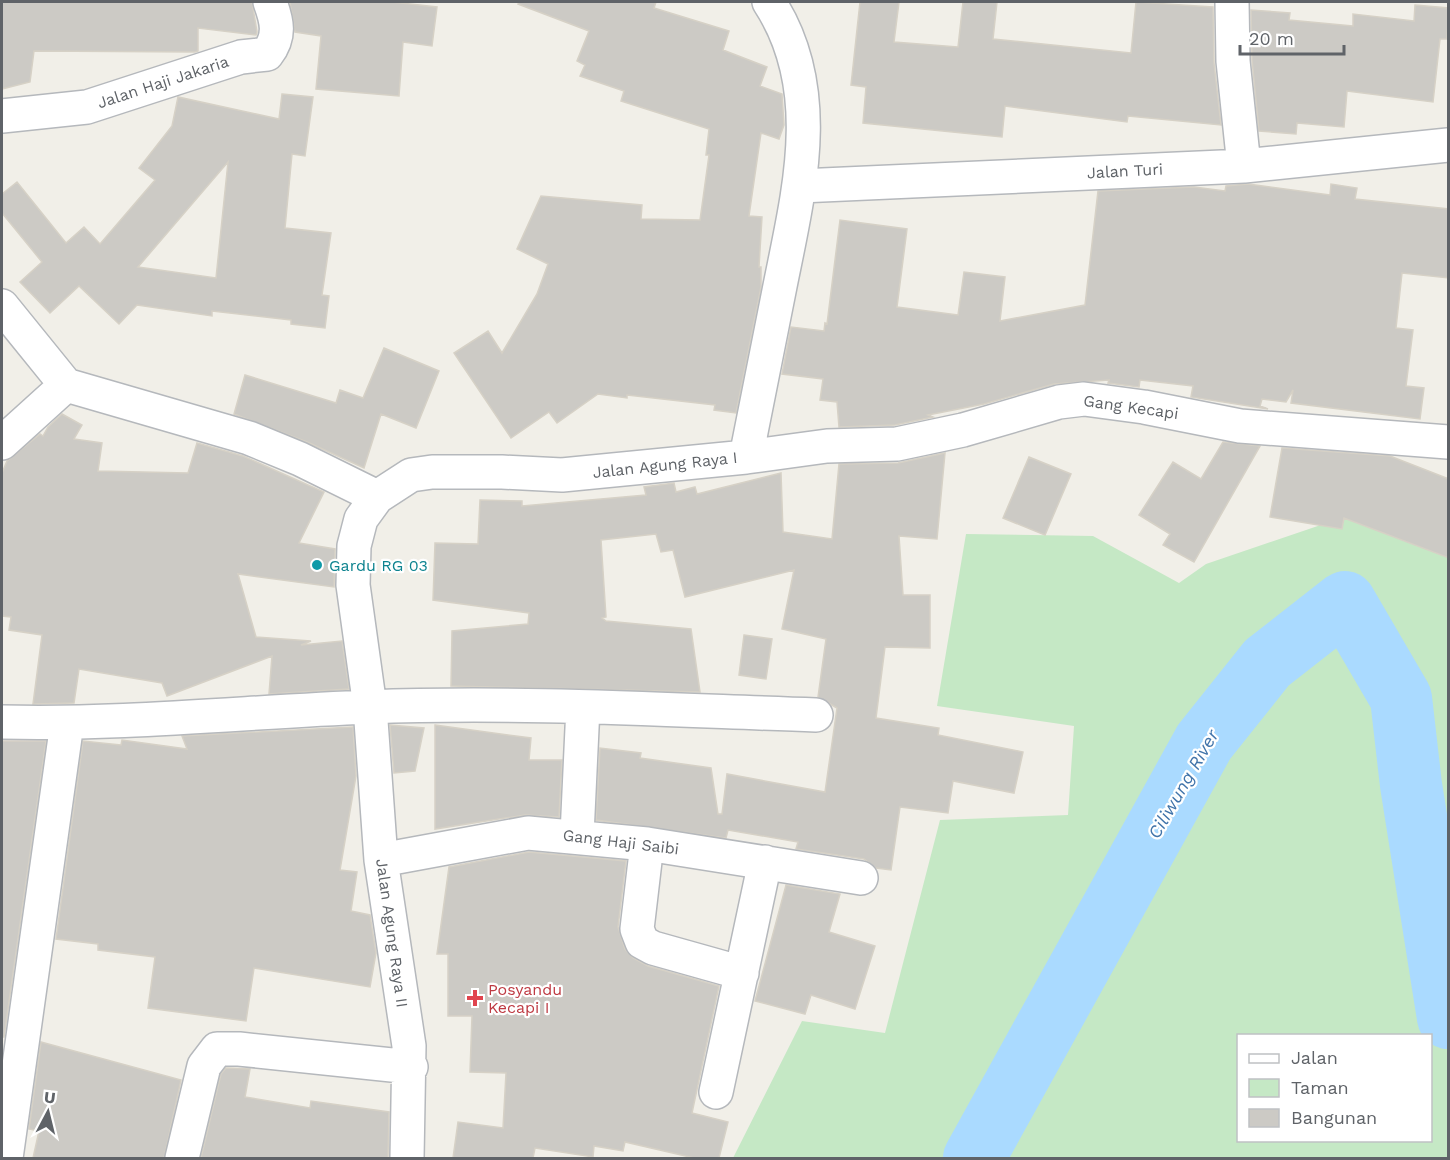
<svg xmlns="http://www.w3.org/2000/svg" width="1450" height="1160" font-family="'Work Sans',sans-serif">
  <rect width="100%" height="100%" fill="#f1efe8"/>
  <!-- green -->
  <path fill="#c5e8c5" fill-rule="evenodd" d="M1356,513L1448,547V1158H733L802,1021L885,1033L940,820L1068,815L1074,726L937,706L966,534L1093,536L1179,583L1206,564ZM1238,1036H1430V1140H1238Z"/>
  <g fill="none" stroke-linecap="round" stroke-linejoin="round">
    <!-- river -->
    <path stroke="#aadaff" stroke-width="62" d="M974,1158L1204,742L1267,663L1345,602L1401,698L1411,785L1448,1018"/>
  </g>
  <!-- building -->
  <path fill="#cccac5" stroke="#d6d1c6" stroke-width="1.5" fill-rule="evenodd" d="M2,2H252L257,32L256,35L198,28V51L195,52L34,51L30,82L2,89Z
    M290,2H392L437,7L432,46L403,42L399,96L316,89L321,36L295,32Z
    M519,2H656L654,8L729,31L723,50L767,67L760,86L782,94L784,125L779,139L761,133L749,216L762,217L759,267H761V287L736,413L714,410L715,405L627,395V398L598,394L557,423L549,412L511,438L454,353L488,331L502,353L537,294L548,264L517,249L541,196L642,205L641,219L700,220L709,155H706L709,129L621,101L624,91L580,76L585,65L577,61L589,31L518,4Z
    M860,2H899L894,42L958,47L963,2H997L993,39L1131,53L1136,2L1213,7L1214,63L1221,125L1128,116L1127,122L1005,106L1002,137L863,123L866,87L851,85Z
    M1415,5L1449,8L1447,39H1440L1433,102L1347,91L1344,127L1297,123L1296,134L1259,131L1252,60L1251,10L1290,13L1289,20L1353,26V14L1414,21Z
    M282,94L313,97L305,156L292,154L285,228L331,233L322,295L329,296L325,328L291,324V320L212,311V316L137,305L119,324L79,286L50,313L20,282L42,262L2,213V194L17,182L66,243L84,227L100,244L155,180L139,168L172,126L178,97L279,119ZM228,162L216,278L138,267Z
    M1248,184L1330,195L1331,184L1357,188L1355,199L1449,209V278L1402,273L1396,328L1413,330L1406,386L1424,388L1420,419L1291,403L1293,390L1286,402L1262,399L1260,406L1268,409L1191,397L1193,386L1140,380L1139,387L1108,383L1109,380L1054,384L984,404L928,415L933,417L895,425L839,427L837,402L820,400L823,379L782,374L791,327L824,331L825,323L827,324L840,220L907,229L897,307L958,315L964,272L1005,277L1000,321L1085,305L1098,191L1194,187L1225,191L1226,186Z
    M384,348L439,371L416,428L381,414L364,468L307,442L234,414L245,375L336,403L340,390L363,398Z
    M62,414L82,425L74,439L102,443L98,471L188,473L197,443L243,456L324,492L299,543L335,549L334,587L238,574L256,637L311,641L301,645L342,641L349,689L269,694L272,656L167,696L162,683L79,669L74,703L33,704L42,635L9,630L11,617L2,616V473L7,461L40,434L43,436L48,427Z
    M1223,442L1260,446L1194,562L1163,545L1170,534L1139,515L1173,462L1201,479Z
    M1282,448L1390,456L1449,479V558L1344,518L1342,529L1270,517Z
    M945,453L937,539L899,536L903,595H930V648L885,647L876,718L939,728L938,735L1023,752L1014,793L953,781L948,813L900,807L891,870L876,868L864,859L796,849L798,842L728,830L726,838L596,820L600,748L641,753L640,758L711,768L718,814H722L727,774L825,792L837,708L818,697L826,639L782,629L794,570L685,597L673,550L661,552L656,534L601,540L606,617L602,618L606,621L691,629L700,692L451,686L452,631L528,624L529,613L433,600L435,543L478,544L480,500L522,501V506L646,495L644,487L674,483L676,492L695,487L697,494L781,473L783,532L832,539L839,464L898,463Z
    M1029,457L1071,474L1045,535L1003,518Z
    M744,635L772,639L766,679L739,675Z
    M390,725L424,728L415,771L394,773Z
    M435,725L531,738L529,760H562L559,817L525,815L435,829Z
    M353,727L356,776L340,870L357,872L351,911L370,915L376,953L370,987L254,968L246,1021L148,1008L155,957L98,950V944L56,939L83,741L121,745L122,740L187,749L182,736Z
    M2,741H46L4,1037H2Z
    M529,852L626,861L618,927L625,949L633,958L648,966L719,986L692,1113L728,1122L719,1158H694L625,1142L623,1151L594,1146L593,1157L535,1148L533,1158H453L458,1122L503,1128L506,1073L470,1072L472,1016H448V954H437L449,867Z
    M786,885L840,894L829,932L875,946L855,1009L811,995L805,1014L755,1001Z
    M41,1042L181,1080L164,1158H33L39,1131L29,1129Z
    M226,1068L250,1069L245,1097L310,1108L311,1101L389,1112L388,1158H201L221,1074Z"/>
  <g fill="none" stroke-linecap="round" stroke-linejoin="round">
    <defs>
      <path id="minor" d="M1232,2L1233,61L1244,166
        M2,116L87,107L241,57L267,54C281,36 277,21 270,2
        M800,186L1244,166L1448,145
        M2,306L66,385L249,438L300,459L377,497
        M2,443L66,385
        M746,457L827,446L897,444L963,430L1059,402L1084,399L1144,407L1240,426L1448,442
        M2,722C124,725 246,712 368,707C517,701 667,710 816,715
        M577,835L583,707
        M647,844L637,929L642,942L653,948L742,973
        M381,860L528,833L647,844L861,878
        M716,1092L765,862
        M6,1158L67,723
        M182,1158L204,1066L217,1049H239L411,1067
        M407,1158L409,1046L381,860L370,707L353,585L354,546L361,519L377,497L411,475L432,472H502L562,475L746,457C757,400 769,343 780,286C799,191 826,89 769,2"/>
    </defs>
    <!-- minor casing -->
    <use href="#minor" stroke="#b5b8bc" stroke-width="36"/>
    <!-- minor -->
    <use href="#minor" stroke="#fff" stroke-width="33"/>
  </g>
  <!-- markers -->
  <circle fill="#0f9aa8" stroke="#fff" stroke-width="2" cx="317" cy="565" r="6"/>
  <path fill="#e0444e" stroke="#fff" stroke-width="2" d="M472 989h6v6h6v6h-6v6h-6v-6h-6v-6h6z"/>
  <g text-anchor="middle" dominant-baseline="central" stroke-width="4.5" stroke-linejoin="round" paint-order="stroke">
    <!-- street labels -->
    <g font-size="16" fill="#5f6368" stroke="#fff">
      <text transform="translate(163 82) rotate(-18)">Jalan Haji Jakaria</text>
      <text transform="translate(1125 171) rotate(-3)">Jalan Turi</text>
      <text transform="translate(1131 407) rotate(8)">Gang Kecapi</text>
      <text transform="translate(665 465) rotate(-6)">Jalan Agung Raya I</text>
      <text transform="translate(621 842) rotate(7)">Gang Haji Saibi</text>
      <text transform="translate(392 933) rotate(82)">Jalan Agung Raya II</text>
    </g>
    <!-- culture labels -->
    <g font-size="16" fill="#0d838f" stroke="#fff" text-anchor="start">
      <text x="329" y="565">Gardu RG 03</text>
    </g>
    <!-- health labels -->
    <g font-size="16" fill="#be3a42" stroke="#fff" text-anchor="start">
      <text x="488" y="989">Posyandu<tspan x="488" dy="18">Kecapi I</tspan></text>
    </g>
    <!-- water labels -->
    <g font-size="18" font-style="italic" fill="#4174aa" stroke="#fff">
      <text transform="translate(1183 784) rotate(-60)">Ciliwung River</text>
    </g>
  </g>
  <!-- border -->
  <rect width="1450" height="1160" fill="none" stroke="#5f6368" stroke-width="6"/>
  <!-- legend -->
  <rect x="1237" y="1034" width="195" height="108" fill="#ffffff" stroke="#bfc1c3" stroke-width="1.5"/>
  <rect x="1249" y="1054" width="30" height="9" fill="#ffffff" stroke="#bfc1c3" stroke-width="1.5"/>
  <text x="1291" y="1064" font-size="18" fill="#5f6368">Jalan</text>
  <rect x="1249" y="1079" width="30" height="18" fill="#c5e8c5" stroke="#bfc1c3" stroke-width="1.5"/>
  <text x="1291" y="1094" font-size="18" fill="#5f6368">Taman</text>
  <rect x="1249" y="1109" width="30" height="18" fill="#cccac5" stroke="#bfc1c3" stroke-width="1.5"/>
  <text x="1291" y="1124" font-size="18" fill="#5f6368">Bangunan</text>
  <!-- north arrow -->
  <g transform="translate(48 1112) rotate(7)" stroke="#ffffff" stroke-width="4.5" paint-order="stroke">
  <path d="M0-4.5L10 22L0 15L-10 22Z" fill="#5f6368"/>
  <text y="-9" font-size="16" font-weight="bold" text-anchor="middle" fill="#5f6368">U</text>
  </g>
  <!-- scale -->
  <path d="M1240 45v9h104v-9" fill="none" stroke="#5f6368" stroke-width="3"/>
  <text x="1249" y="45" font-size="18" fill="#5f6368" stroke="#ffffff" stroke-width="4.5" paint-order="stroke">20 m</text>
</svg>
